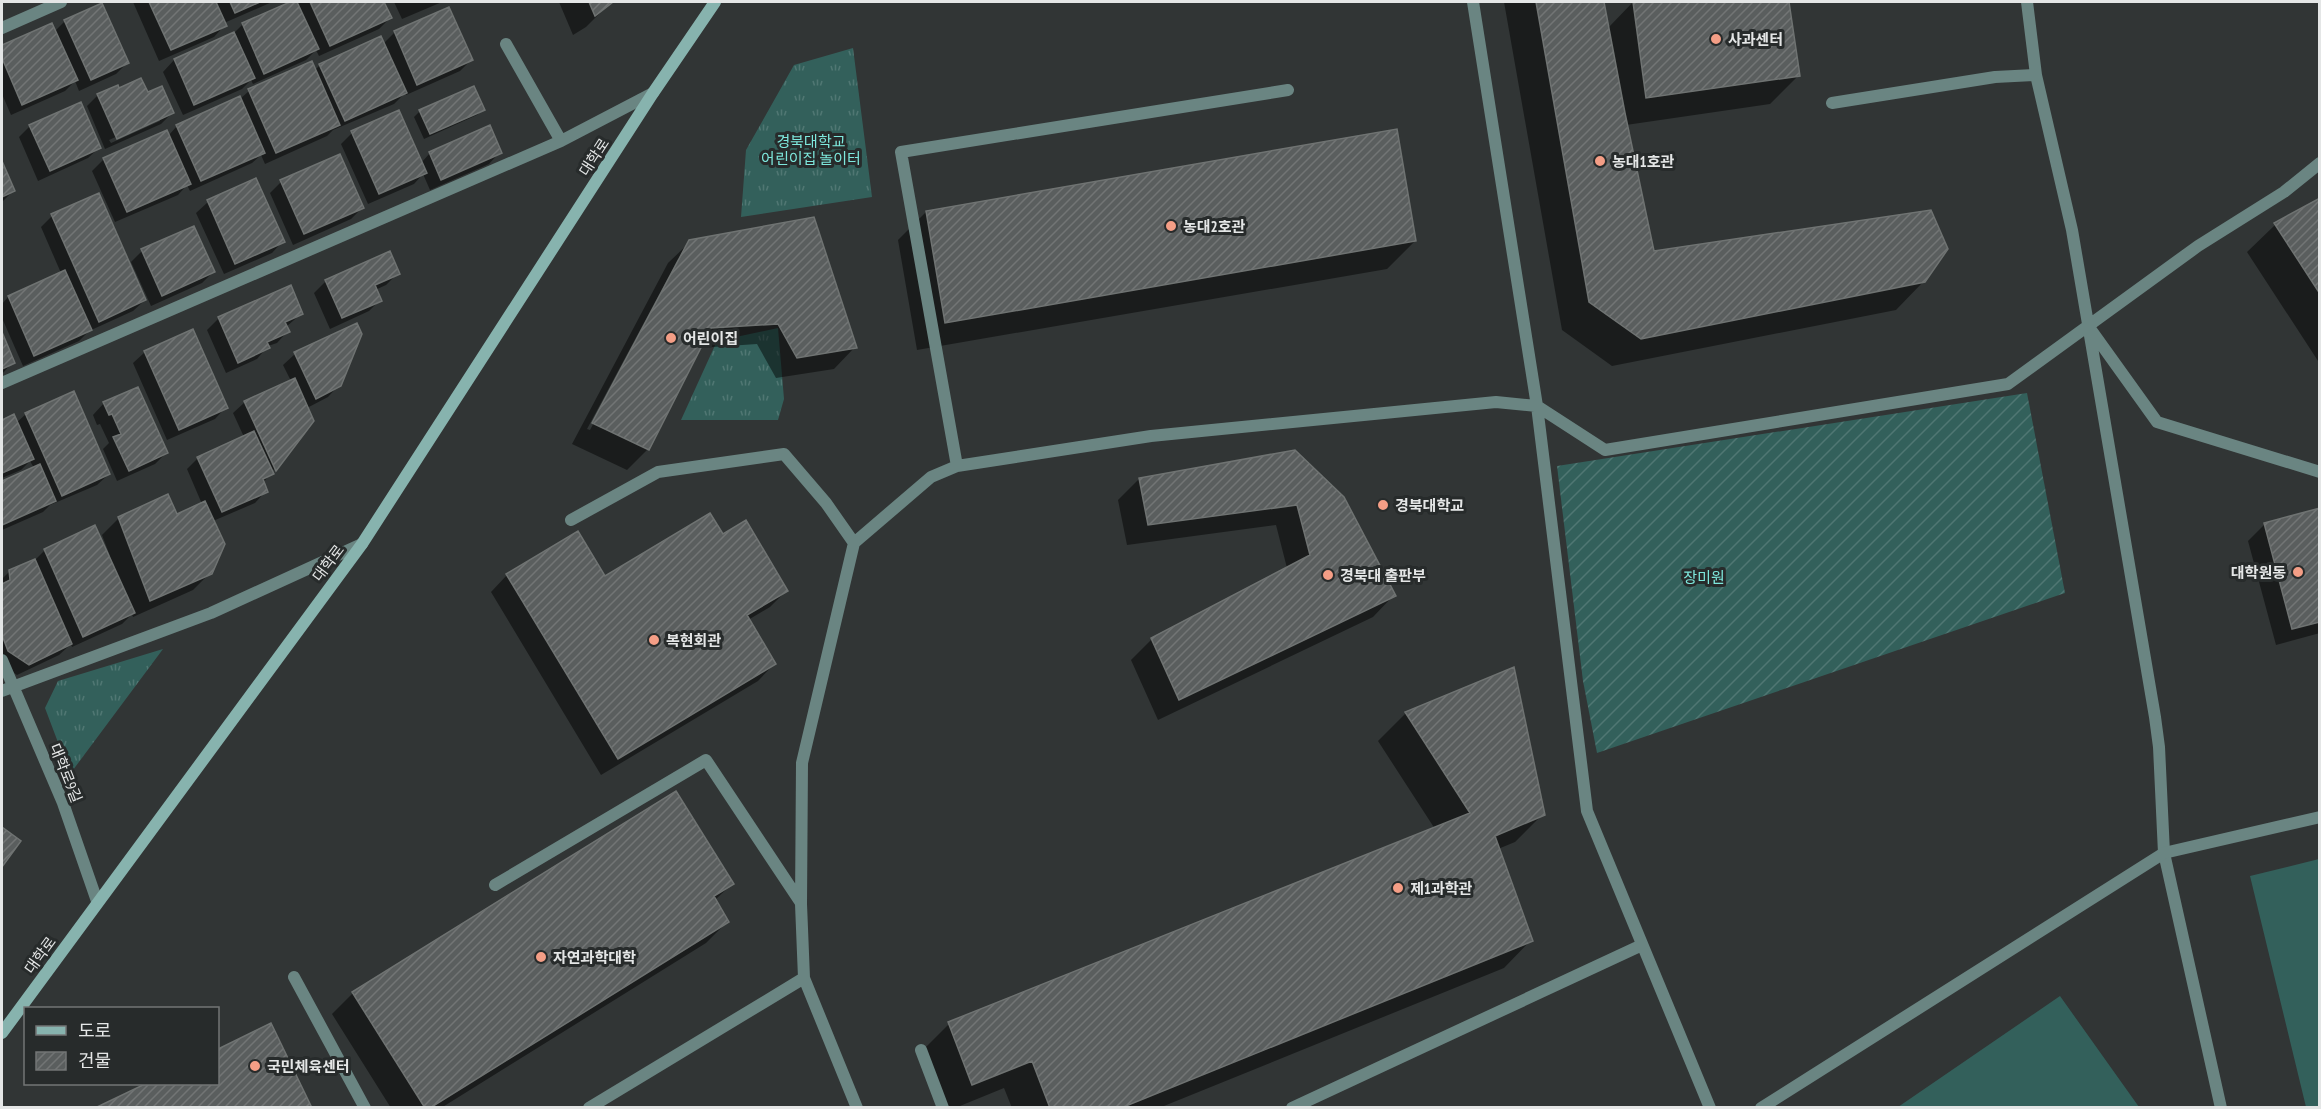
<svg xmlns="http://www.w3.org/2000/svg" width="2321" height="1109" font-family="'PT Sans Narrow','Noto Sans KR',sans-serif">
  <defs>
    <pattern id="grass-tufts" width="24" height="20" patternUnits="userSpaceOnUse" patternTransform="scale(1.5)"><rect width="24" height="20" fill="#33605b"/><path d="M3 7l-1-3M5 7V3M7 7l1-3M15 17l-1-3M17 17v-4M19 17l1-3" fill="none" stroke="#507773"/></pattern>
    <pattern id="garden-furrows" width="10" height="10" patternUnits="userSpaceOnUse" patternTransform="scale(1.5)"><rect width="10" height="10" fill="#33605b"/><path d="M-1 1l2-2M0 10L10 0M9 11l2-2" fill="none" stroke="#507773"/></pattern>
    <pattern id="building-hatch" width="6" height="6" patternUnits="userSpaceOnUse" patternTransform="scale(1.5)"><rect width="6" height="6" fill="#5a5e5e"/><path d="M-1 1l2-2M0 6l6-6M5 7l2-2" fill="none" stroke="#727575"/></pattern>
  </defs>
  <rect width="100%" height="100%" fill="#313535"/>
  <!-- grass -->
  <path fill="url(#grass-tufts)" d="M853,48L872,197L741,217L746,150L794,65Z
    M778,328L784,399L778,420H681L717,341Z
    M163,649L70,774L45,708L58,681Z"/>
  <!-- garden -->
  <path fill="url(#garden-furrows)" d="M2027,393L2065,593L1597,753L1583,681L1557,466Z"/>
  <!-- pitch -->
  <path fill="#33605b" d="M2319,859V1107H2306L2250,876Z
    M2060,996L2139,1107H1898Z"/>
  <!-- shadow -->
  <path fill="#0007" fill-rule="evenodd" d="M133,2H272L224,23L225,25L214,37L159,61Z
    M294,2H383L390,18L379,29L319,56L316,50L306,60L253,84L251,80L242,89L183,115L163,72L174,60L232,35L243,24Z
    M394,2H442L402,19Z
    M559,2H611L586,27L573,35Z
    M1504,2H1603L1608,28L1633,2H1788L1798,76L1770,104L1626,125L1653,253L1924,281L1896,310L1612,366L1562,330Z
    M448,9L471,60L460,71L406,95L405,93L394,104L333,130L327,136L265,164L261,155L252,163L190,191L187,185L178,195L115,222L92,171L104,159L166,132L168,136L177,126L240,99L249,91L311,63L314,71L320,65L383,44L394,33Z
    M65,21L127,63L116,74L79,91L75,81L65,91L11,115L2,94V47L51,25L54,32Z
    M119,90L147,94L172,113L161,124L105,149L87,106L98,95ZM160,117V121L111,143L109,140Z
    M483,110L477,115L424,139L414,117L420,111Z
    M30,126L100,147L88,158L38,181L19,137Z
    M352,133L421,163L430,153L500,152L489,164L430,190L423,174L414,184L368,204L341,144Z
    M2,165L13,191L2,202Z
    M256,180L283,241L272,253L224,274L196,213L208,202Z
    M281,182L363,207L351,219L293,245L270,193Z
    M2320,200V364L2247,252L2275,225Z
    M926,212L1415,241L1387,269L917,350L898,240Z
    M52,216L145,300L133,311L89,331L79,341L23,366L2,318V304L8,297L61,273L41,227Z
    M690,242L855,347L834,369L776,378L757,344L699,348L648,449L627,470L572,444L668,263ZM678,259H681L590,430L587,429Z
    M142,251L213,272L202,283L151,306L131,262Z
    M389,253L398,273L386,285L375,290L380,300L369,311L330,329L314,293L326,281Z
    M290,287L302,313L286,327L288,331L277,343L268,346L257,359L226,373L207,330L218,319Z
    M356,325L339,385L328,397L307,408L312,421L263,483L266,491L255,503L213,521L210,573L193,590L133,617L132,614L122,624L72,647L71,644L59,655L17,675L2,665V579L10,571L34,561L45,550L108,557L110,556L102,535L119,518L167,496L176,516L202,504L187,469L198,458L244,437L233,413L245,402L291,381L283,365L295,354Z
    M2,336L13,362L2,374Z
    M145,352L226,407L215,419L167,440L133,363Z
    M104,403L166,453L155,464L117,481L103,449L109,443L100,424L97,425L93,415Z
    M26,414L109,474L97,485L50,505L43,512L2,530V483L34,468L30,461L21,470L2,478V422L13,416L16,423Z
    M1294,452L1394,595L1373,617L1158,720L1131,660L1152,639L1287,568L1276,525L1127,545L1118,500L1139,479Z
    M2320,510V633L2276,645L2248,541L2265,524Z
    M723,536L787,590L770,607L748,620L774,664L758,681L601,775L491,592L507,575L605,578Z
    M1406,713L1543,814L1515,842L1498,849L1531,940L1504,968L1159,1108H1012L1004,1088L955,1108H943L921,1052L949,1024L1435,829L1378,741Z
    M732,884L715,900L727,922L706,943L441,1108H391L332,1014L353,993Z
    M271,1025L310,1108H99L149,1084H218V1050Z"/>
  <!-- building -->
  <path fill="url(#building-hatch)" stroke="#6f7372" stroke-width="1.5" d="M149,2H216L227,26L171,50Z
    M230,2H260L235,13Z
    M290,2H297L319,49L264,74L242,23Z
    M310,2H384L392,18L330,46Z
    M589,2H613L595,16Z
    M1536,2H1604L1625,113L1654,251L1931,210L1948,249L1925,282L1641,339L1589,302Z
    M1633,2H1789L1800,76L1646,98Z
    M102,3L129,63L91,80L64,20Z
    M449,7L473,60L417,85L394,31Z
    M52,23L78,80L22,105L2,58V45Z
    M234,32L255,78L194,105L174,59Z
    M381,36L407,93L345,121L319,64Z
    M312,61L340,125L276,153L248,89Z
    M141,78L148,92L162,86L174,113L117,139L97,94L118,85L119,88Z
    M474,86L485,110L430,134L419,110Z
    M240,96L265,153L201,181L176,125Z
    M81,102L101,148L50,171L29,125Z
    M399,110L427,173L379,194L351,131Z
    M490,125L502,153L441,180L429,152Z
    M1397,129L1416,241L945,323L926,211Z
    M167,130L191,184L127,212L103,158Z
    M340,154L364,208L304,234L280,180Z
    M2,161L15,191L2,197Z
    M256,178L285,242L235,264L207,200Z
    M99,193L146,300L99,322L51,214Z
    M2320,198V294L2274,223Z
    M814,217L857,348L797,358L778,324L711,328L649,450L592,423L689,240Z
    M194,226L215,272L162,296L141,249Z
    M390,251L400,274L375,285L382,301L342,318L325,280Z
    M65,270L92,330L34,356L8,296Z
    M291,285L303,314L285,322L290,332L267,342L270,348L238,363L218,317Z
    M357,323L362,334L341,386L316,399L294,352Z
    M193,329L228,408L179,430L144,351Z
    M2,332L15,363L2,369Z
    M295,378L314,421L276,471L244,401Z
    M138,387L168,453L129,471L113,437L121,434L112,414L109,415L103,402Z
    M74,391L110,474L62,496L25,413Z
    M14,414L34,459L2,473V420Z
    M254,431L274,474L263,479L268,492L222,512L197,457Z
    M1295,450L1344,497L1396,596L1179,700L1151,638L1310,555L1297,505L1148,525L1139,478Z
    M40,464L56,501L2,525V481Z
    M168,494L177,514L205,501L225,544L212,574L150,601L118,517Z
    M2320,508V622L2292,629L2264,523Z
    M710,513L723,534L746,520L788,591L747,615L776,664L618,759L506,574L578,531L605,576Z
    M95,525L135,613L83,637L44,549Z
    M35,559L72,644L29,665L8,651L2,635V584L10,580L9,570Z
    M1514,667L1545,815L1495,836L1533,941L1121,1108H1050L1032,1061L972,1085L948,1022L1470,813L1405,712Z
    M676,791L734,884L714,896L729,922L430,1108H425L352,992Z
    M2,827L21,841L2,867Z
    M271,1023L312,1108H95L145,1084H218V1049Z"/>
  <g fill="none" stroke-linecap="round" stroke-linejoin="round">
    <!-- lane -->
    <path stroke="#6a8582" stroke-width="12" d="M1473,2L1537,406L1587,811L1710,1108
      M2027,2L2036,75L2072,230L2155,717L2159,747L2164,853L2221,1108
      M1832,103L1995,77L2036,75
      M2091,330L2157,422L2320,472
      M957,466L901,152L1288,90
      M571,520L658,472L784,454L826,503L854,543
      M495,885L706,760L801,903
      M294,977L365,1108
      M921,1050L943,1108
      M589,1108L804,978
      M857,1108L804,978L801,904L802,763L854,543L931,477L957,466L1151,436L1496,402L1537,406L1605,450L2008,384L2198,246L2284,192L2320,163
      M1292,1108L1642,945"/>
    <!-- street -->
    <path stroke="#6a8582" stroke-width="12" d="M2,28L61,2
      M506,44L561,141
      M2,383L561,141L653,93
      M2,660L63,803L97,901
      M2,691L211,613L362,544
      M1761,1108L2164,853L2320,817"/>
    <!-- secondary -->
    <path stroke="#87b3ae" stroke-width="12" d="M2,1033L362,544L653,93L715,2"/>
  </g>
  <!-- markers -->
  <g fill="#f49e86" stroke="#272b2b" stroke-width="2">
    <circle cx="1716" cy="39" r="6"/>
    <circle cx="1600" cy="161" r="6"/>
    <circle cx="1171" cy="226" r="6"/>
    <circle cx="671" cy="338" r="6"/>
    <circle cx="1383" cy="505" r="6"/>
    <circle cx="2298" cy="572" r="6"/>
    <circle cx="1328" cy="575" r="6"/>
    <circle cx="654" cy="640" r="6"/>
    <circle cx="1398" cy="888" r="6"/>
    <circle cx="541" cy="957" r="6"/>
    <circle cx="255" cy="1066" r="6"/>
  </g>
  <g text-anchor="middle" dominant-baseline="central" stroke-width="6" stroke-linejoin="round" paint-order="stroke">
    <!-- poi labels -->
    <g font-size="15" font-weight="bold" fill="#e4e6e6" stroke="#272b2b" text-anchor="start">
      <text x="1728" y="39">사과센터</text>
      <text x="1612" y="161">농대1호관</text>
      <text x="1183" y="226">농대2호관</text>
      <text x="683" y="338">어린이집</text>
      <text x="1395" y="505">경북대학교</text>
      <text x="2286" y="572" text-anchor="end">대학원동</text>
      <text x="1340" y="575">경북대 출판부</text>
      <text x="666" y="640">복현회관</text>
      <text x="1410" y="888">제1과학관</text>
      <text x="553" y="957">자연과학대학</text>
      <text x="267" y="1066">국민체육센터</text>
    </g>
    <!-- park labels -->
    <g font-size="15" fill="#7ee8dd" stroke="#272b2b">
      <text x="811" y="141">경북대학교<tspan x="811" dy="17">어린이집 놀이터</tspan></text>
      <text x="1704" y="577">장미원</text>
    </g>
    <!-- street labels -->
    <g font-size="15" fill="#e4e6e6" stroke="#272b2b">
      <text transform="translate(594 157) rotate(-57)">대학로</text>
      <text transform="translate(328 563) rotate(-53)">대학로</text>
      <text transform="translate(66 773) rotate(68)">대학로9길</text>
      <text transform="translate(40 955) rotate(-54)">대학로</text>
    </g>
  </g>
  <!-- border -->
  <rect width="2321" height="1109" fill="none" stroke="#e4e6e6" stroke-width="6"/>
  <!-- legend -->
  <rect x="24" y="1007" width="195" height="78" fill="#272b2b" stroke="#737676" stroke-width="1.5"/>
  <rect x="36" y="1026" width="30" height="9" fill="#87b3ae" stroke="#737676" stroke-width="1.5"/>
  <text x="78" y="1037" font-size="18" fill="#e4e6e6">도로</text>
  <rect x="36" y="1052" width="30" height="18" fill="url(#building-hatch)" stroke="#737676" stroke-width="1.5"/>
  <text x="78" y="1067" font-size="18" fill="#e4e6e6">건물</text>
</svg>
